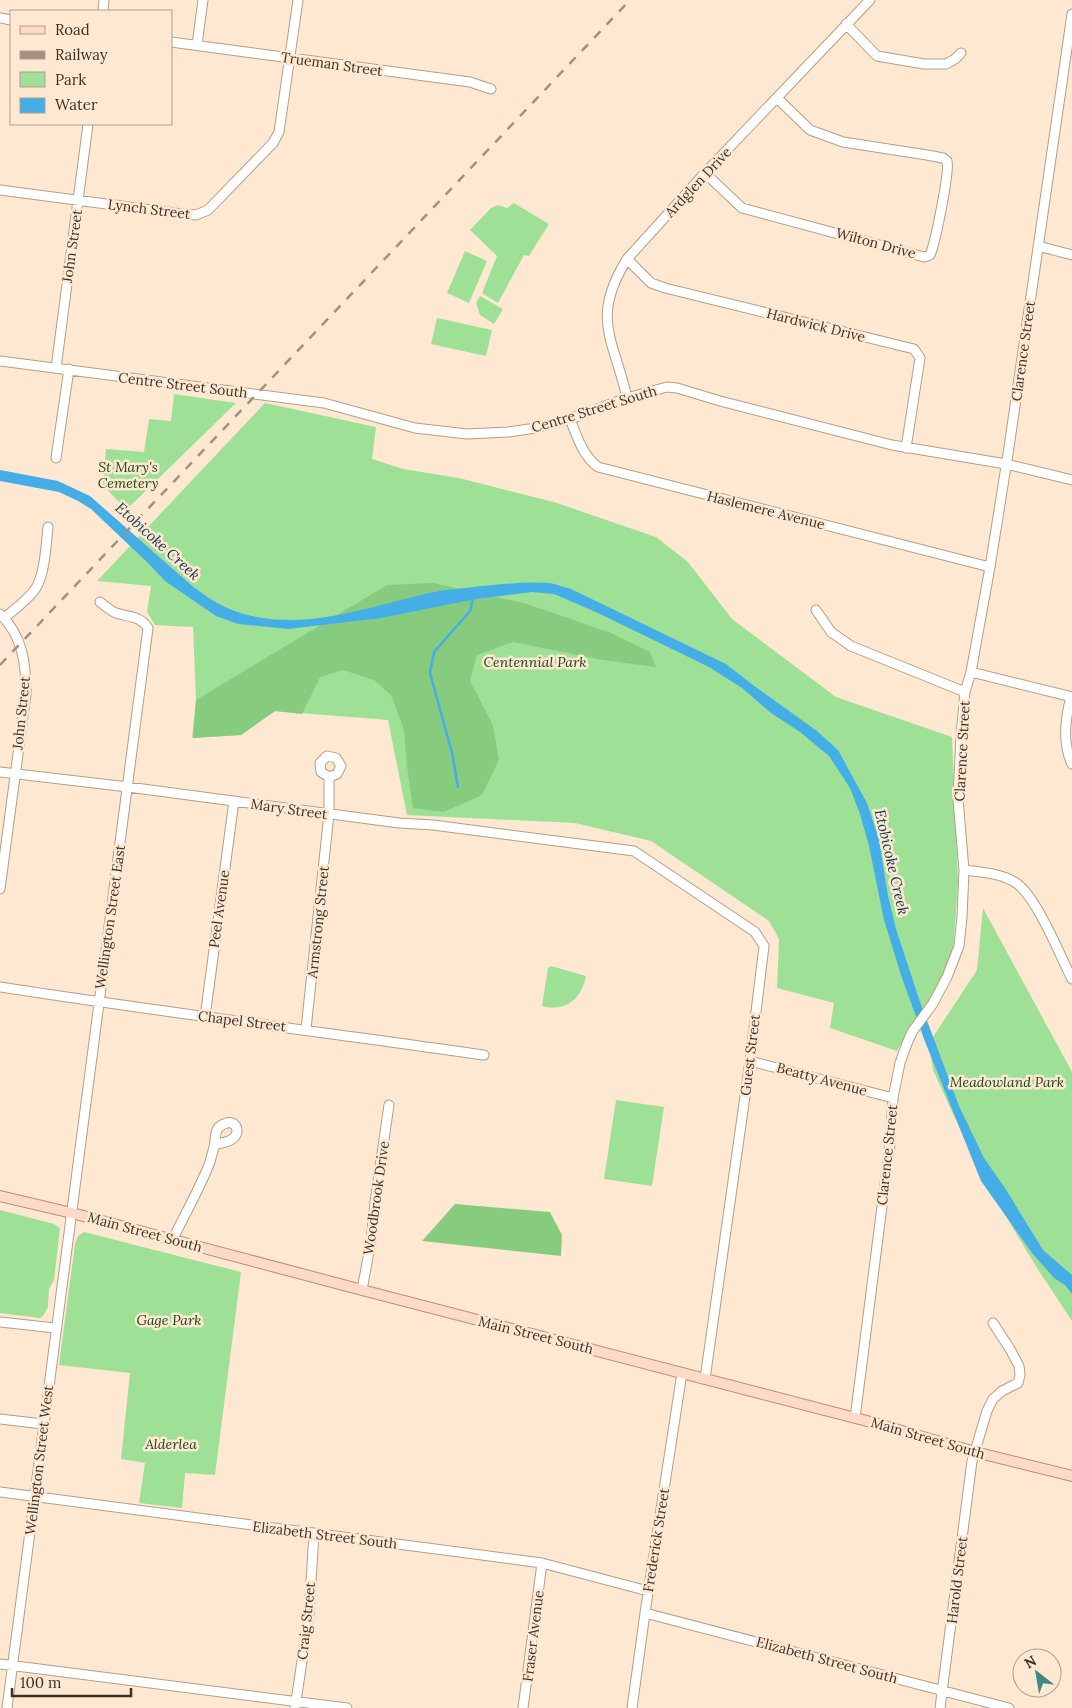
<svg xmlns="http://www.w3.org/2000/svg" width="1072" height="1708" font-family="Lora,serif">
  <rect width="100%" height="100%" fill="#fee8d1"/>
  <!-- green -->
  <path fill="#9ee196" d="M514,203L549,224L529,256L524,255L498,303L482,293L497,256L470,230L491,208L498,205L507,208Z
    M465,251L487,261L469,303L447,293Z
    M480,296L503,309L494,324L480,315L476,303Z
    M437,318L492,330L486,356L431,344Z
    M174,394L236,403L126,510L103,485L106,449L144,452L149,419L171,421Z
    M265,403L376,427L372,459L403,469L459,478L554,502L656,537L688,562L732,619L836,697L952,737L958,882L953,954L938,990L912,1025L897,1051L830,1028L834,1003L777,988L779,939L769,921L651,841L575,823L407,815L388,720L275,711L241,735L192,738L196,700L193,627L155,625L147,612L151,586L97,581Z
    M983,908L1072,1072V1321L1037,1268L981,1175L933,1070L929,1043L977,970Z
    M551,966L586,976C581,1000 566,1012 542,1006L548,968Z
    M616,1100L664,1107L652,1186L604,1179Z
    M0,1210L54,1224L60,1228L54,1280L49,1289L48,1307L43,1316L40,1318L0,1313Z
    M84,1232L241,1272L215,1475L185,1473L182,1508L139,1503L145,1463L121,1459L130,1373L59,1365L75,1244L78,1236Z"/>
  <!-- forest -->
  <path fill="#87cb7f" d="M433,583L524,603L611,633L650,652L656,667L603,660L513,642L477,655L470,681L493,725L499,760L482,795L444,812L413,808L407,766L404,730L391,695L374,680L343,670L320,677L302,714L275,711L241,735L193,738L196,700L387,585Z
    M455,1204L550,1212L562,1235L561,1256L422,1241Z"/>
  <!-- water -->
  <path fill="#45aee7" d="M0,470L58,481L90,496L191,585C207,597 224,609 244,614C309,632 372,605 435,592C447,589 460,589 473,587C496,585 526,581 549,583C556,584 564,587 571,589L726,664L753,685L817,731L838,750L867,803L879,839L888,896L896,929L920,1002L959,1106L984,1158L1005,1188L1043,1250L1072,1275V1294L1065,1285L1054,1278L1032,1253L981,1181L924,1039L901,975L884,920L869,846L860,814L850,788L829,756L800,732L771,713L742,688L709,667L598,613L554,594L532,592L476,599L381,618L288,629L238,624L216,616L165,581L148,563L91,509L78,501L59,492L0,481Z"/>
  <g fill="none" stroke-linecap="round" stroke-linejoin="round">
    <!-- stream -->
    <path stroke="#45aee7" stroke-width="2.5" d="M458,787L452,753L430,673L434,652L470,611L473,599"/>
    <defs>
      <path id="minor" d="M103,11L104,0
        M0,18L11,20
        M846,24L877,56L924,64H946L955,59L961,53
        M171,42L470,82L491,89
        M197,45L203,0
        M705,173L742,208L924,257L930,255C935,244 950,171 947,161L943,158L927,155L843,142L810,130L777,98
        M0,190L182,214L196,215L208,210L273,143L279,132L298,0
        M1038,246L1072,255
        M627,259L651,283L665,288L914,349L920,358L906,448
        M0,361L324,403L415,428L467,434L508,432L536,428L570,419L627,398L667,387L677,388L720,401L892,445L1006,464L1072,480
        M56,368L88,124
        M627,398C614,339 590,319 627,259L705,173L870,0
        M570,419C577,436 582,455 598,467L990,567
        M56,458L69,369
        M816,610L831,632L851,646L965,692
        M0,614C23,636 26,664 26,694L0,889
        M4,618C15,609 28,600 36,588C45,573 46,545 48,527
        M971,672L1072,697
        M1071,697C1065,719 1062,743 1072,764
        M327,756L336,758L341,766L337,774L329,777L321,772L320,763Z
        M0,772L128,787L399,823L433,825L634,851L755,932L764,946L750,1061L705,1379
        M964,870C981,872 998,873 1013,881C1035,892 1060,956 1072,979
        M0,987C161,1012 323,1032 484,1055
        M205,1017L234,801
        M306,1029L329,814V777
        M750,1061L893,1098
        M173,1239C185,1214 200,1188 210,1162C211,1157 213,1152 214,1147C216,1140 214,1135 218,1128C222,1124 230,1120 235,1125C237,1127 237,1129 237,1132C235,1142 223,1142 215,1145
        M362,1290L371,1241L375,1202L389,1105
        M0,1322L55,1328
        M855,1418L890,1144L893,1098L900,1063L906,1046L912,1032L932,1005L947,977L959,946L962,917L964,870L958,799L961,735L965,692L971,672L990,567L1008,454L1072,14
        M0,1419L43,1424
        M0,1492L542,1563L648,1591
        M645,1613L1009,1708
        M0,1664L347,1708
        M7,1708L148,628C141,616 128,617 116,613C111,611 105,606 100,602
        M295,1708L309,1614L314,1533
        M523,1708L542,1563
        M632,1708L645,1613L682,1373
        M940,1708L972,1461L987,1411L993,1399L1002,1391L1018,1383L1020,1375L1019,1366L1010,1349L993,1323"/>
      <path id="major" d="M0,1196L72,1213L362,1290L867,1421L975,1452L1072,1476"/>
    </defs>
    <!-- minor casing -->
    <use href="#minor" stroke="#b39e88" stroke-width="11"/>
    <!-- major casing -->
    <use href="#major" stroke="#b69077" stroke-width="12"/>
    <!-- minor -->
    <use href="#minor" stroke="#fff" stroke-width="9"/>
    <!-- major -->
    <use href="#major" stroke="#fbdac7" stroke-width="10"/>
    <!-- rail -->
    <path stroke="#a09181" stroke-width="2.5" stroke-dasharray="9 9" stroke-linecap="butt" d="M0,665L630,0"/>
  </g>
  <g text-anchor="middle" dominant-baseline="central" stroke-width="5" stroke-linejoin="round" paint-order="stroke">
    <!-- street labels -->
    <g font-size="14" fill="#3a3229" stroke="#fee8d1">
      <text transform="translate(332 64) rotate(8)">Trueman Street</text>
      <text transform="translate(698 182) rotate(-47)">Ardglen Drive</text>
      <text transform="translate(149 209) rotate(7)">Lynch Street</text>
      <text transform="translate(876 243) rotate(15)">Wilton Drive</text>
      <text transform="translate(72 246) rotate(-82)">John Street</text>
      <text transform="translate(816 325) rotate(14)">Hardwick Drive</text>
      <text transform="translate(1023 351) rotate(-82)">Clarence Street</text>
      <text transform="translate(183 385) rotate(7)">Centre Street South</text>
      <text transform="translate(594 409) rotate(-17)">Centre Street South</text>
      <text transform="translate(766 510) rotate(14)">Haslemere Avenue</text>
      <text transform="translate(21 713) rotate(-84)">John Street</text>
      <text transform="translate(962 751) rotate(-87)">Clarence Street</text>
      <text transform="translate(289 809) rotate(8)">Mary Street</text>
      <text transform="translate(219 909) rotate(-82)">Peel Avenue</text>
      <text transform="translate(110 917) rotate(-82)">Wellington Street East</text>
      <text transform="translate(318 922) rotate(-84)">Armstrong Street</text>
      <text transform="translate(242 1021) rotate(7)">Chapel Street</text>
      <text transform="translate(750 1055) rotate(-83)">Guest Street</text>
      <text transform="translate(822 1079) rotate(15)">Beatty Avenue</text>
      <text transform="translate(887 1155) rotate(-84)">Clarence Street</text>
      <text transform="translate(376 1198) rotate(-82)">Woodbrook Drive</text>
      <text transform="translate(145 1232) rotate(15)">Main Street South</text>
      <text transform="translate(536 1335) rotate(14)">Main Street South</text>
      <text transform="translate(928 1438) rotate(16)">Main Street South</text>
      <text transform="translate(39 1460) rotate(-83)">Wellington Street West</text>
      <text transform="translate(325 1535) rotate(7)">Elizabeth Street South</text>
      <text transform="translate(656 1540) rotate(-81)">Frederick Street</text>
      <text transform="translate(957 1580) rotate(-83)">Harold Street</text>
      <text transform="translate(306 1621) rotate(-84)">Craig Street</text>
      <text transform="translate(533 1636) rotate(-83)">Fraser Avenue</text>
      <text transform="translate(827 1660) rotate(15)">Elizabeth Street South</text>
    </g>
    <!-- park labels -->
    <g font-size="14" font-style="italic" fill="#1a4715" stroke="#fee8d1">
      <text x="128" y="467">St Mary's<tspan x="128" dy="16">Cemetery</tspan></text>
      <text x="535" y="662">Centennial Park</text>
      <text x="1007" y="1082">Meadowland Park</text>
      <text x="169" y="1320">Gage Park</text>
      <text x="171" y="1444">Alderlea</text>
    </g>
    <!-- water labels -->
    <g font-size="15" font-style="italic" fill="#0f3c53" stroke="#fee8d1">
      <text transform="translate(158 541) rotate(42)">Etobicoke Creek</text>
      <text transform="translate(892 862) rotate(77)">Etobicoke Creek</text>
    </g>
  </g>
  <!-- legend -->
  <rect x="10" y="10" width="162" height="115" fill="#fee8d1" stroke="#b09f8e"/>
  <rect x="20" y="26" width="25" height="8" fill="#fbdac7" stroke="#b09f8e"/>
  <text x="55" y="35" font-size="15" fill="#3a3229">Road</text>
  <rect x="20" y="51" width="25" height="8" fill="#a09181" stroke="#b09f8e"/>
  <text x="55" y="60" font-size="15" fill="#3a3229">Railway</text>
  <rect x="20" y="72" width="25" height="15" fill="#9ee196" stroke="#b09f8e"/>
  <text x="55" y="85" font-size="15" fill="#3a3229">Park</text>
  <rect x="20" y="98" width="25" height="15" fill="#45aee7" stroke="#b09f8e"/>
  <text x="55" y="110" font-size="15" fill="#3a3229">Water</text>
  <!-- north arrow -->
  <g transform="translate(1037 1673) rotate(329)"><circle r="24" fill="#fee8d1" stroke="#b09f8e"/>
  <path d="M0-4L9 19L0 12L-9 19Z" fill="#408888"/>
  <text y="-8" font-size="14" font-weight="bold" text-anchor="middle" fill="#3a3229">N</text>
  </g>
  <!-- scale -->
  <path d="M12 1688v8h119v-8" fill="none" stroke="#3a3229" stroke-width="2.5"/>
  <text x="20" y="1688" font-size="15" fill="#3a3229" stroke="#fee8d1" stroke-width="4" paint-order="stroke">100 m</text>
</svg>
